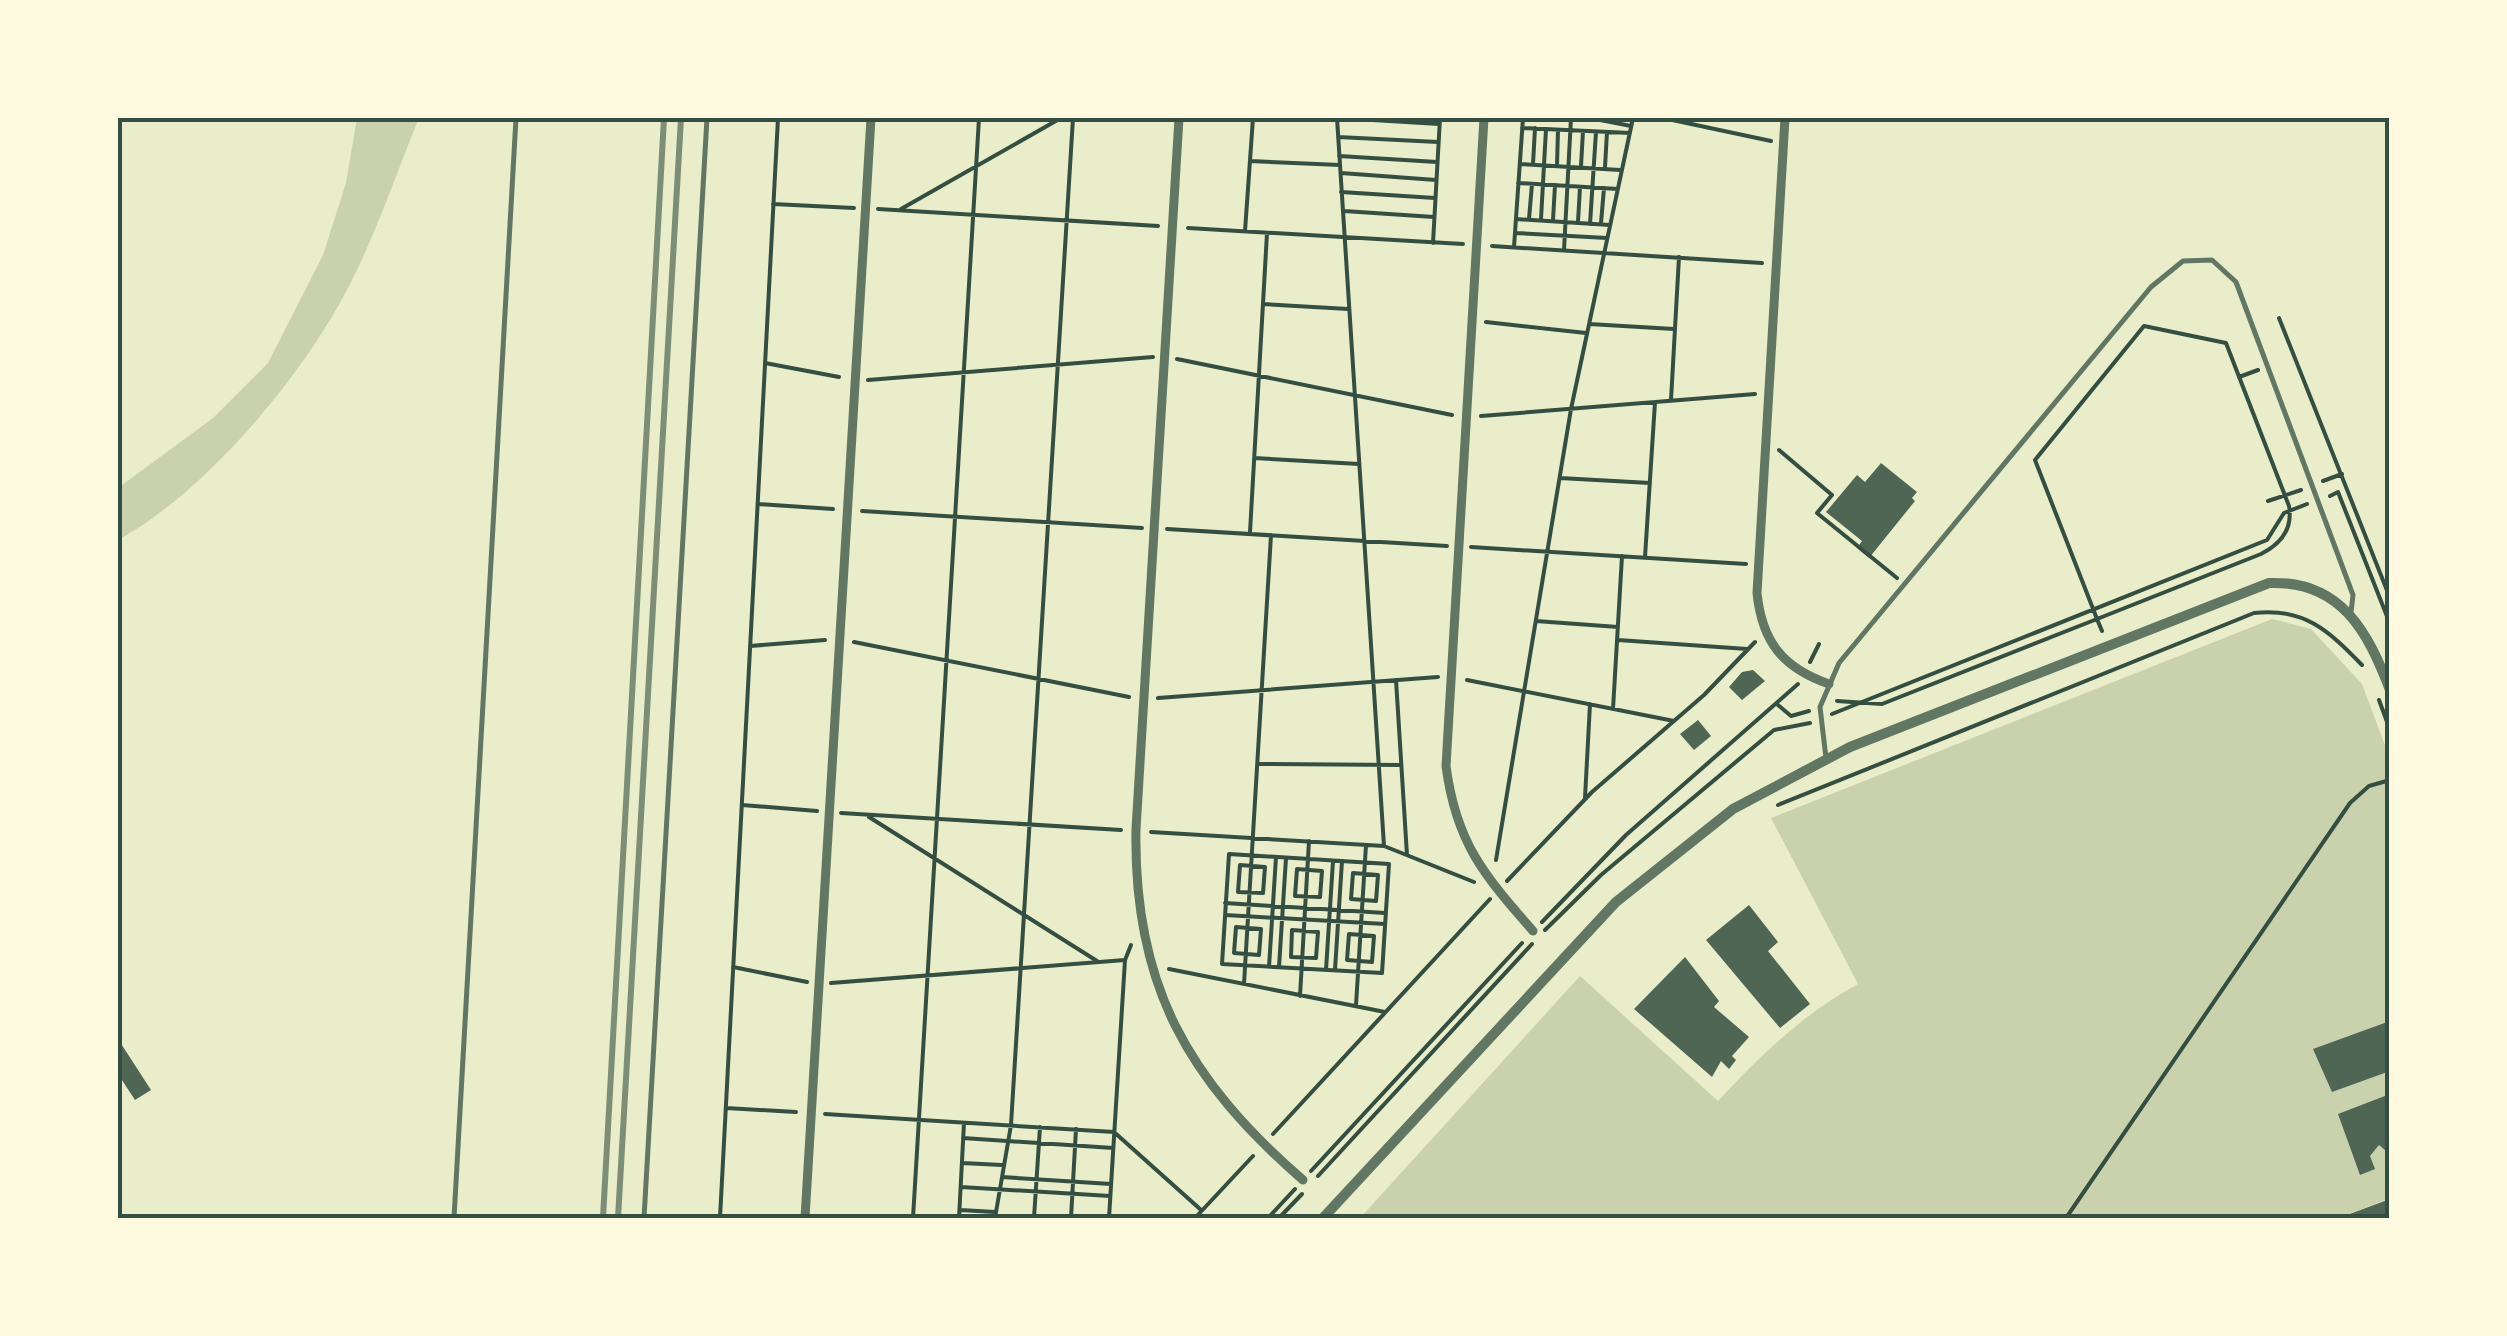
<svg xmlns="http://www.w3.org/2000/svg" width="2507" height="1336" font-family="Raleway,sans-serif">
  <rect width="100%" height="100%" fill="#e9edc9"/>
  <!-- green -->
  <path fill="#cad2ad" d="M357,118H419C396,174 376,234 348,288C302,377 206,492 118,540V488L213,418L268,363L323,255L346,183Z
    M2272,619L2311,629L2362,684L2389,756V1199L2338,1218H1360L1580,976L1718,1101C1759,1057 1804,1013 1858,984L1771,818Z"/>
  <!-- building -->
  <path fill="#4f6655" d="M1881,463L1917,492L1912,498L1915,501L1869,558L1857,548L1862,541L1826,512L1857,475L1865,482Z
    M1753,670L1765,681L1742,700L1729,687L1742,672Z
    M1698,720L1711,736L1694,750L1680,734Z
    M1749,905L1778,942L1768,951L1810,1004L1780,1028L1706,940Z
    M1685,957L1719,1001L1714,1007L1749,1037L1732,1056L1736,1060L1729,1069L1721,1061L1712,1077L1634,1009Z
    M2390,1021V1071L2332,1092L2313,1049Z
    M118,1039L151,1090L135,1100L118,1074Z
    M2390,1094V1145L2385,1150L2379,1145L2370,1156L2375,1169L2360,1175L2338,1114Z
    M2390,1199V1218H2339Z"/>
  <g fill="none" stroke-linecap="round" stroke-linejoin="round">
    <!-- path -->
    <path stroke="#344e41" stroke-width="4" d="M1337,118L1384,846
      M1339,118L1439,124
      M1590,118L1631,126
      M1663,118L1771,141
      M1522,128L1630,133
      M1338,137L1438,142
      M1339,156L1437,162
      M1250,161L1340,165
      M1520,164L1620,170
      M1533,164L1535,128
      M1557,165L1558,130
      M1581,166L1583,131
      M1605,167L1607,132
      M1341,173L1436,180
      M1518,183L1618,189
      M1341,192L1435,198
      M773,204L854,208
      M878,209L1158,226
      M901,209L1061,118
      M1344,211L1434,217
      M1516,219L1610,225
      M1529,219L1532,184
      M1541,219L1546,129
      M1553,220L1555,185
      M1578,222L1580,187
      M1601,223L1604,188
      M1590,224L1596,132
      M1188,228L1463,244
      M1245,231L1253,118
      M1515,233L1607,238
      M1433,243L1440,118
      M1492,246L1762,263
      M1514,247L1523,118
      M1564,250L1571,118
      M1263,304L1348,309
      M2279,318L2390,598
      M1486,322L1586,333
      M1589,324L1674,329
      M1177,359L1452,415
      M765,363L839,377
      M2239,377L2258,370
      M868,380L1153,357
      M1671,400L1679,257
      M1481,416L1755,394
      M1779,450L1832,495L1817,513L1897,578
      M1254,458L1359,464
      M1560,478L1650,483
      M2323,481L2342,474
      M2330,496L2338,492L2390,624
      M2268,501L2301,490
      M758,504L833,509
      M862,511L1142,528
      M1167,529L1447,546
      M1250,532L1267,233
      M1471,547L1746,564
      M1645,557L1655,402
      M1536,621L1618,627
      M1618,640L1747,649
      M854,642L1129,697
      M750,646L825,640
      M1810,662L1819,644
      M1396,680L1407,855
      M1467,680L1674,721
      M1158,698L1438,677
      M2379,700L2390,730
      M1837,701L1882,704L2097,619L2035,460L2144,326L2226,343L2289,506C2293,529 2281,544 2261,554L2097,619L2102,631
      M1778,705L1791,716L1809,711
      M1613,709L1622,556
      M1832,714L2267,540L2284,513L2307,504
      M1258,764L1401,765
      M1585,798L1590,704
      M742,805L817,811
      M1778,805L2254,613C2304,607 2329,631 2362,665
      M841,813L1121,830
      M869,817L1097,961
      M1151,832L1384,846L1474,882
      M1229,854L1389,864L1382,973L1222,964Z
      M1496,860L1571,409L1633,118
      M1240,865L1265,867L1263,893L1238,892Z
      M1297,869L1322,871L1320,897L1295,896Z
      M1353,873L1378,875L1376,901L1351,899Z
      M1507,881L1592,792L1704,695L1755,642
      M1225,903L1385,913
      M1225,915L1385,924
      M1542,922L1626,835L1798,684
      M1236,927L1261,929L1259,955L1234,953Z
      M1292,930L1318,932L1316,958L1291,957Z
      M1545,930L1601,875L1774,730L1810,723
      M1349,934L1374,936L1372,962L1347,960Z
      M733,967L807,982
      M1269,967L1276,857
      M1279,967L1286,858
      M1169,969L1385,1012
      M1326,970L1333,861
      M1335,970L1342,861
      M831,983L1125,960L1131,945
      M1244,984L1271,535
      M1300,996L1309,841
      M1356,1005L1366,845
      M726,1108L796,1112
      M825,1114L1114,1132L1200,1209
      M1273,1134L1490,899
      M963,1138L1113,1148
      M962,1163L1002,1165
      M1311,1171L1522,943
      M1318,1176L1532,944
      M1002,1177L1111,1184
      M961,1187L1110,1196
      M960,1210L995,1212
      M720,1218L778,118
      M913,1218L979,118
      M959,1218L964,1123
      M995,1218L1011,1125L1073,118
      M1034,1218L1040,1127
      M1071,1218L1076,1129
      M1109,1218L1125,960
      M1195,1218L1253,1156
      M1268,1218L1295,1189
      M1279,1218L1302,1194
      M2066,1218L2350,803L2369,786L2390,780"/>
    <!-- service -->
    <path stroke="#617663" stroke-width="5" d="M1826,758L1820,707L1839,663L2151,287L2183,261L2212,260L2236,282L2353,595L2351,612
      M454,1218L516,118
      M644,1218L707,118"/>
    <!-- pedestrian -->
    <path stroke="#617663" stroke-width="9" d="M1179,118L1136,829C1133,985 1188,1080 1303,1180
      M1484,118L1446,766C1456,843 1484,875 1533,931
      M1785,118L1757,593C1762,642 1783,668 1829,684
      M805,1218L871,118"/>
    <!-- minor -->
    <path stroke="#617663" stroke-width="10" d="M1323,1218L1616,902L1733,809L1850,747L2269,583C2341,580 2368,632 2390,690"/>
    <!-- rail -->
    <path stroke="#7c8e77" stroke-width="6" d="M603,1218L664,118
      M618,1218L681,118"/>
  </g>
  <!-- border -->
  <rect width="2507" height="1336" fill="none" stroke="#fefae0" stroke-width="240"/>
  <rect x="120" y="120" width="2267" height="1096" fill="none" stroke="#344e41" stroke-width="4"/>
</svg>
